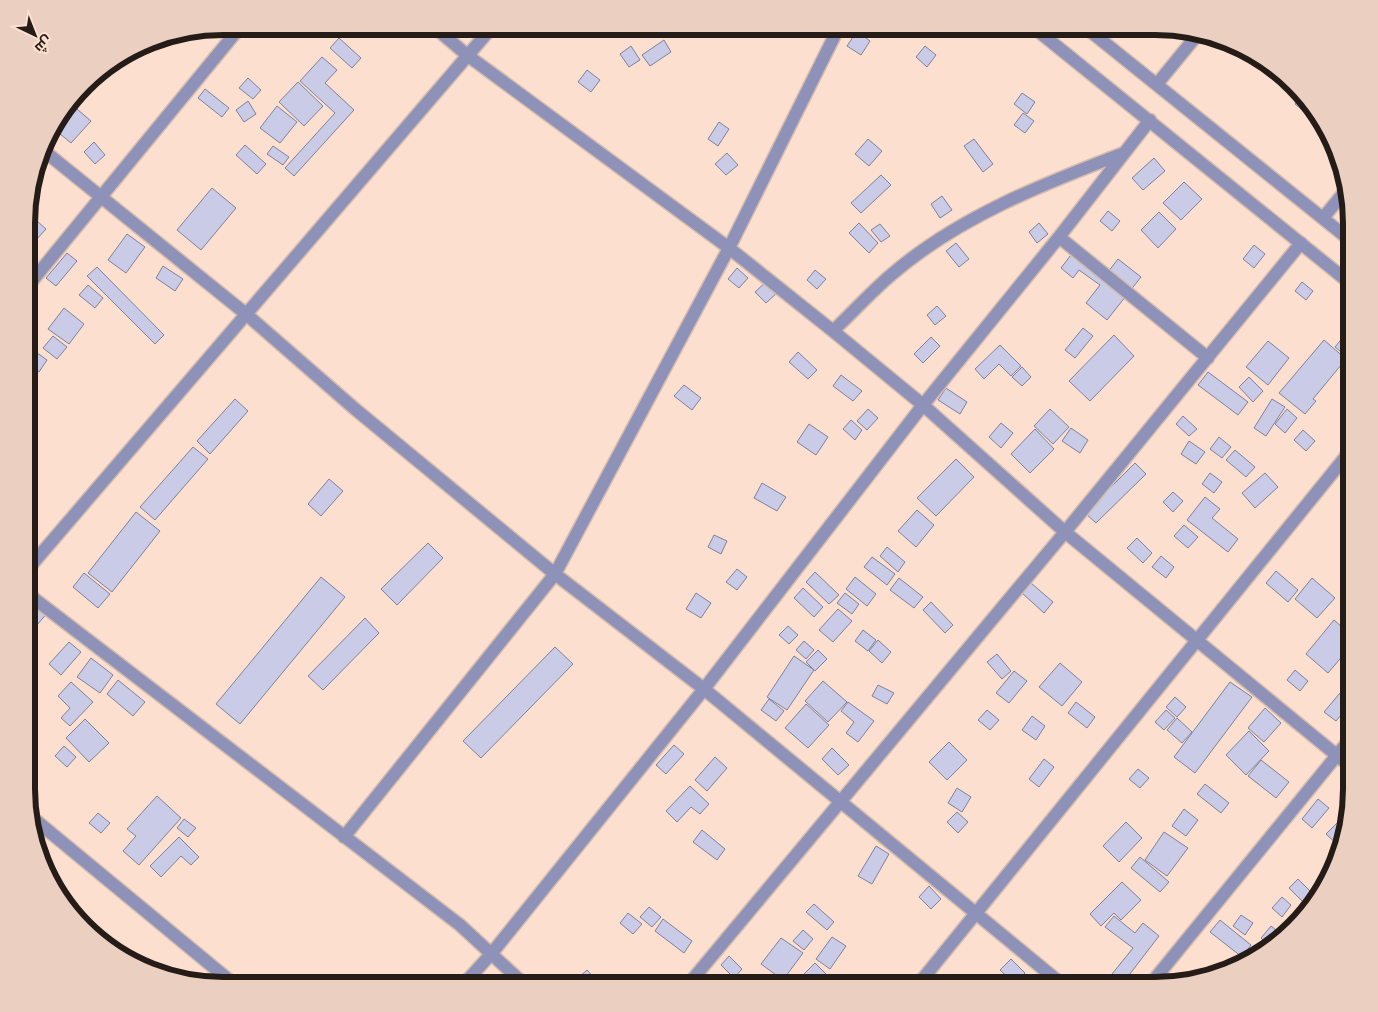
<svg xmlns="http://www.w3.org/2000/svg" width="1378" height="1012" font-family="Georgia,Cairo,serif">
  <rect width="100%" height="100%" fill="#fcdfcf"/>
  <!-- building -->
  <path fill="#c9cbe7" stroke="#7f819a" d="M355,26H370L364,34Z
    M402,26H418L410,35Z
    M903,27H916L911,33Z
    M857,31L870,41L861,55L847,46Z
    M162,38L153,47L148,42V41Z
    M339,38L361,58L352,68L330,48Z
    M664,40L671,52L650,66L642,55Z
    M631,46L640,60L629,67L620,54Z
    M925,46L936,55L927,67L916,57Z
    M322,57L337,70L325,83L354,110L294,176L285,168L335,113L300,81Z
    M587,70L600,80L591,92L578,82Z
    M248,78L261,90L253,99L239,88Z
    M298,82L323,106L304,126L279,102Z
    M205,89L229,108L222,117L198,98Z
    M1022,93L1035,102L1027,114L1014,104Z
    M1300,97L1316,117L1314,120L1295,104Z
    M248,101L256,114L244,122L236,110Z
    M71,104L91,121L71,143L53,128Z
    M277,106L297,122L280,143L260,128Z
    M1023,113L1034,121L1025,133L1014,125Z
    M719,122L729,129L718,146L708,139Z
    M868,139L882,151L869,166L855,154Z
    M974,139L993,164L983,172L964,146Z
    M94,142L105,155L95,164L84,152Z
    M245,145L266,164L257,174L236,155Z
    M273,146L289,157L283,165L267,154Z
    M727,153L738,165L726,175L715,164Z
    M1154,158L1165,171L1143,190L1132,178Z
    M881,175L891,185L861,213L851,203Z
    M1184,182L1202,199L1181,220L1163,203Z
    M212,188L236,208L201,250L177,230Z
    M942,196L952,210L940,218L931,204Z
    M1108,211L1120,221L1112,231L1100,221Z
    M1159,212L1176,229L1158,248L1141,230Z
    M28,213L46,229L36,240L28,234Z
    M859,223L878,243L869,253L849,233Z
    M1039,223L1048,234L1037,243L1029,232Z
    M880,224L890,236L881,242L871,230Z
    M127,234L145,247L126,273L108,260Z
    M956,243L969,259L959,267L946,251Z
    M1254,245L1265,254L1254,268L1243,259Z
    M1077,247L1108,272L1118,259L1141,277L1107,320L1086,303L1100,285L1079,270L1073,278L1061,268Z
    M67,253L77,261L56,286L46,278Z
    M163,266L183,279L175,291L156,278Z
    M97,267L164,335L155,344L87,276Z
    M737,268L748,278L739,288L728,279Z
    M815,270L826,279L817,289L807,280Z
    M767,281L778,292L766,303L755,292Z
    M1302,282L1313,291L1306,300L1295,291Z
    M88,285L103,298L95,308L79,295Z
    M937,306L946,316L935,325L927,315Z
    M64,308L84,324L69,344L48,329Z
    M1083,328L1093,336L1075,358L1065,350Z
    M1114,335L1134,356L1090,401L1069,381Z
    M53,336L67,347L57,359L43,348Z
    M1344,336L1351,342V350L1346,356L1335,347Z
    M931,337L940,346L923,363L914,354Z
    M1324,340L1346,359L1313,399L1316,401L1305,414L1279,393Z
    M1268,341L1289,358L1268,385L1246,367Z
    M1000,345L1021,366L1011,376L999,364L984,379L975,369Z
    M33,350L47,360L39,372L28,364V357Z
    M798,352L817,370L808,379L789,362Z
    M1022,367L1031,377L1022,386L1012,377Z
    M1208,372L1248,402L1238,415L1198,385Z
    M841,375L862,391L853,401L833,386Z
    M1249,377L1263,391L1253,402L1239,387Z
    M684,385L701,398L692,410L674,396Z
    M946,388L967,402L960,414L938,400Z
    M235,399L248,411L210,454L197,441Z
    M1272,399L1285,407L1266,436L1254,428Z
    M868,409L878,418L867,430L857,421Z
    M1050,409L1069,427L1053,444L1034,426Z
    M1287,409L1297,418L1285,433L1275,424Z
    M1183,416L1197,429L1189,436L1176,424Z
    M851,420L862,430L855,440L843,429Z
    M1001,423L1013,433L1001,448L989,437Z
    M809,424L828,437L816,455L797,442Z
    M1071,428L1088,440L1080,453L1062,441Z
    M1035,429L1054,449L1030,473L1011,454Z
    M1303,430L1315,441L1306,451L1294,440Z
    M1219,437L1231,447L1222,458L1210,449Z
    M1189,441L1205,452L1196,464L1181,454Z
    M193,447L208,459L155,520L140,507Z
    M1235,450L1255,467L1246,477L1226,460Z
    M956,459L974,477L936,516L917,498Z
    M1135,463L1146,474L1096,523L1085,513Z
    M1210,473L1222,482L1214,493L1202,484Z
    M1265,473L1278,487L1255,508L1242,493Z
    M329,479L343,491L321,516L308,504Z
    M762,483L786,497L777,511L754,498Z
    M1173,492L1183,501L1173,512L1163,502Z
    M1205,497L1220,509L1212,518L1238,539L1228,552L1187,520Z
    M917,510L934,525L916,547L898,531Z
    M136,512L160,531L112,592L88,573Z
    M1184,525L1198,537L1188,548L1174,536Z
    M714,535L727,541L721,554L708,547Z
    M1137,538L1152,553L1143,563L1127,548Z
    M428,543L443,558L397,605L381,589Z
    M887,547L905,562L898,572L880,556Z
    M1161,556L1174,567L1166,578L1152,567Z
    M872,557L895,574L887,585L864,567Z
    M737,569L747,577L737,590L726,582Z
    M1276,571L1298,590L1288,602L1266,583Z
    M815,572L839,595L829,604L806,582Z
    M84,573L110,594L98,608L73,587Z
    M321,577L345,597L240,724L216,704Z
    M855,577L876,594L867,606L846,589Z
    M899,578L923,597L914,608L890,590Z
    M1312,578L1335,598L1317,618L1295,599Z
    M1031,583L1053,602L1044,613L1022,593Z
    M803,588L823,607L814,617L794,598Z
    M696,593L711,603L701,618L686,609Z
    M845,593L859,604L852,614L837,603Z
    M35,600L48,612L32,631L28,628V609Z
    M931,602L953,625L945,633L923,610Z
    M838,609L852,621L833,642L819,630Z
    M365,618L379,633L323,690L308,676Z
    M1334,620L1351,635V646L1328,673L1306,654Z
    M788,626L798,635L789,644L779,635Z
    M863,630L876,640L868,651L855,641Z
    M878,640L891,652L882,663L869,651Z
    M804,641L814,650L806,659L796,650Z
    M69,642L81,652L61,675L49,664Z
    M555,647L573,664L481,758L463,741Z
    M818,650L827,659L815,671L806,662Z
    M997,654L1011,671L1002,679L987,662Z
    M794,656L814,670L787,710L767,697Z
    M91,658L113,675L100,693L77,677Z
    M1060,663L1082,682L1062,706L1039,687Z
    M1295,670L1308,681L1300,691L1287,680Z
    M1014,671L1027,681L1009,703L996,693Z
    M118,680L145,702L133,716L107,694Z
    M823,681L847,702L828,722L805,701Z
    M71,682L93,702L70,726L61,718L70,708L58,696Z
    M1230,682L1252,697L1195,773L1174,757Z
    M878,685L894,693L887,704L872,696Z
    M1340,693L1351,703L1336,721L1324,712Z
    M1175,697L1186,707L1177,717L1166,707Z
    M769,699L784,711L776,721L761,710Z
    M848,702L874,721L858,742L846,733L854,722L841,711Z
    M1076,702L1095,717L1087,728L1068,713Z
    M806,704L829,725L808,748L785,728Z
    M1265,708L1281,723L1264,742L1248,728Z
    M987,710L999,720L990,730L978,720Z
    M1166,710L1175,718L1164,730L1155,722Z
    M1032,716L1045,726L1036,740L1022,730Z
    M1177,718L1192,732L1182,743L1167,730Z
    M85,719L109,743L89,762L66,738Z
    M1249,731L1269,751L1246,775L1226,755Z
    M949,742L967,760L947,780L929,762Z
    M674,745L684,754L666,774L656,765Z
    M64,746L76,757L67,767L55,756Z
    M832,748L849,765L838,775L822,759Z
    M715,757L727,768L707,791L695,780Z
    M1044,759L1054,767L1039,787L1029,779Z
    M1261,760L1289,782L1276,798L1248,776Z
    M1138,769L1149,778L1140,788L1129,779Z
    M1205,784L1229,803L1221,813L1197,794Z
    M690,786L709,804L700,814L691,807L677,822L666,811Z
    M957,788L971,797L962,812L948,803Z
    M157,796L181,818L139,865L123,851L136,836L127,829Z
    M1318,799L1329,808L1312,828L1302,819Z
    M1184,809L1198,820L1186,836L1172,826Z
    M957,812L968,822L958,833L947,822Z
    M98,813L110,823L101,833L89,823Z
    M1346,814L1348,816L1342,849L1326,834Z
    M184,819L196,828L188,837L177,828Z
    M1126,822L1142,838L1119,862L1103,846Z
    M702,830L725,849L717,860L693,842Z
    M1164,832L1188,848L1167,876L1145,860Z
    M179,837L199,857L191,865L181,856L161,877L150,866Z
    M876,846L889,854L872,884L858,876Z
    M1140,857L1169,882L1160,892L1131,868Z
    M1298,879L1315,896L1306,905L1289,888Z
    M1122,882L1141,900L1121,920L1114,913L1101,926L1090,914Z
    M929,886L941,899L931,909L919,897Z
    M1282,897L1291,905L1282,917L1272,908Z
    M814,904L834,922L827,930L806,912Z
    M649,907L661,917L652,927L640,917Z
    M628,913L642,924L633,934L620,923Z
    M1241,915L1253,923L1245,935L1233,926Z
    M1114,916L1135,933L1143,923L1159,936L1123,983L1112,974L1133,948L1105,927Z
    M663,919L692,941L684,953L655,931Z
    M1220,920L1251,945L1242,957L1210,932Z
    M1271,926L1281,934L1268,944L1261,938Z
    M803,930L813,939L804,950L793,941Z
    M832,937L846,946L830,969L816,959Z
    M781,938L803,953L783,980L761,964Z
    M729,956L742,969L734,978L721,965Z
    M1011,959L1025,973L1015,984L1000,970Z
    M815,963L837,985V986H802L797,981Z
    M587,970L599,983L596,986L570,985Z
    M479,978L488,985H473Z"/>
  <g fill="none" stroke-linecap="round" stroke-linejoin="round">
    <defs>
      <path id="minor" d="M433,26L467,55L729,248L833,331L923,405L1065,532L1351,767
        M1033,27L1351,284
        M1085,27L1351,241
        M1157,84L1198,34
        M43,150L246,314L355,409L555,574L704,689L1064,986
        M1323,218L1346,190
        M1059,237L1208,358
        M28,286L241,26
        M833,331C853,312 871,292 891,275C958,217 1043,184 1124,153
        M28,569L493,26
        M28,594L460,925L525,985
        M28,814L235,985
        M344,837L555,574L729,248L839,27
        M463,985L492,953L704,689L923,405L1059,237L1150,120
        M687,986L1065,532L1301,243
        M917,986L1351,450
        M1149,986L1351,738"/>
    </defs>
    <!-- minor casing -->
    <use href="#minor" stroke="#d5bcae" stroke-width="15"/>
    <!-- minor -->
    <use href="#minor" stroke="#8e92b8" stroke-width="12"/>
  </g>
  <!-- crop -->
  <path d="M0 0H1378V1012H0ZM223 35H1155A188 188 0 0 1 1343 223V789A188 188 0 0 1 1155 977H223A188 188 0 0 1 35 789V223A188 188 0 0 1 223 35Z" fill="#ebcfc0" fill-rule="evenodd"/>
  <path fill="none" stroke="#261c17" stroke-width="6" d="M223 35H1155A188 188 0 0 1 1343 223V789A188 188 0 0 1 1155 977H223A188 188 0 0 1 35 789V223A188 188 0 0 1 223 35Z"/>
  <!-- north arrow -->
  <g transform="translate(35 35) rotate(137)" stroke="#fcdfcf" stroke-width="4" paint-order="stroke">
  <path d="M0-4L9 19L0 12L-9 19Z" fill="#261c17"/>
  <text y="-8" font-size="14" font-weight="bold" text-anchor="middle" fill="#261c17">ش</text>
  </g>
</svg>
